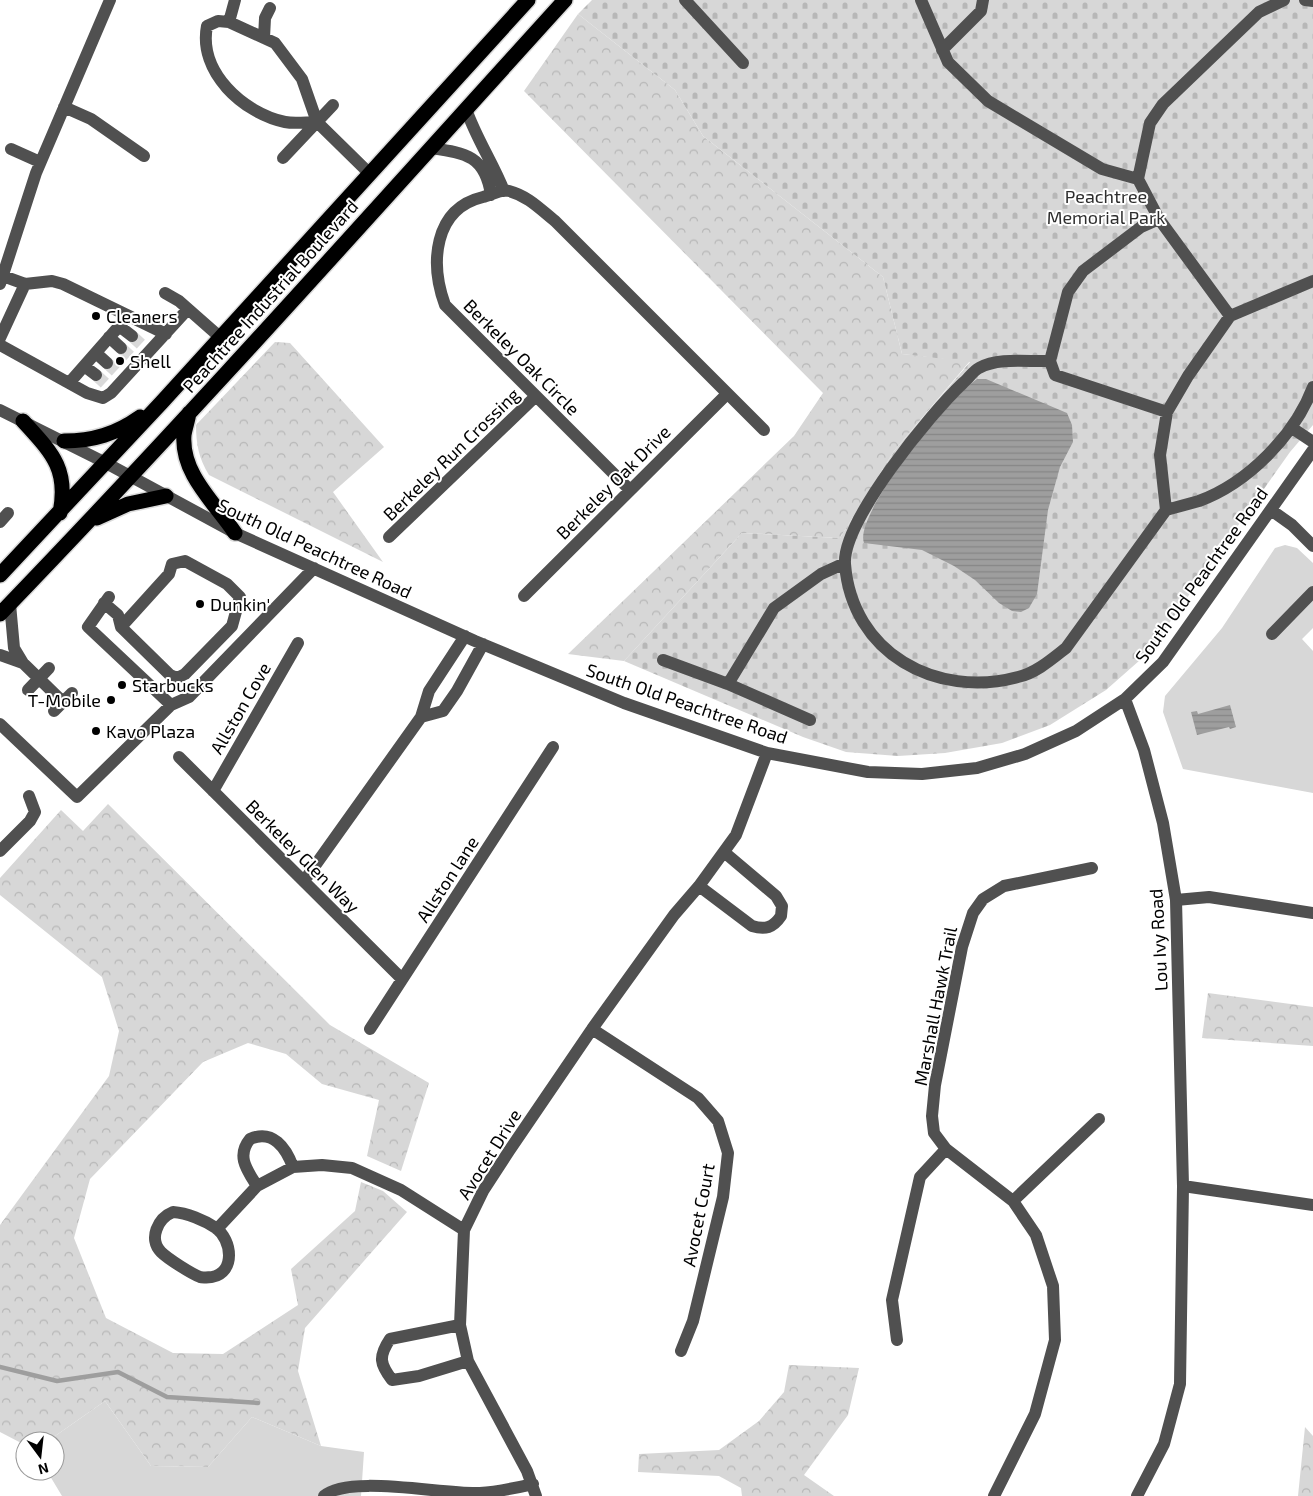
<svg xmlns="http://www.w3.org/2000/svg" width="1313" height="1496" font-family="'Exo 2',sans-serif">
  <defs>
    <pattern id="forest-crowns" width="20" height="18" patternUnits="userSpaceOnUse" patternTransform="scale(1.25)"><rect width="20" height="18" fill="#d7d7d7"/><path d="M2 6a3 3 0 1 1 6 0M12 15a3 3 0 1 1 6 0" fill="none" stroke="#b7b7b7"/></pattern>
    <pattern id="cemetery-stones" width="16" height="16" patternUnits="userSpaceOnUse" patternTransform="scale(1.25)"><rect width="16" height="16" fill="#d7d7d7"/><path d="M2 7V4a2 2 0 0 1 4 0v3zM10 15v-3a2 2 0 0 1 4 0v3z" fill="#b7b7b7"/></pattern>
    <pattern id="water-rules" width="6" height="5" patternUnits="userSpaceOnUse" patternTransform="scale(1.25)"><rect width="6" height="5" fill="#9e9e9e"/><path d="M0 2.5h6" fill="none" stroke="#868686"/></pattern>
  </defs>
  <rect width="100%" height="100%" fill="#fff"/>
  <!-- forest -->
  <path fill="url(#forest-crowns)" d="M578,14L675,90L703,136L883,277L902,354L970,361L894,451L840,538L742,533L624,661L568,654L794,436L823,393L524,91Z
    M275,342L290,343L384,447L333,492L383,562L209,475C199,459 196,444 196,425Z
    M108,804L330,1025L429,1083L401,1171L367,1156L379,1100L322,1084L286,1054L248,1043L203,1062L90,1179L74,1238L106,1318L173,1353L223,1354L298,1305L291,1269L355,1211L361,1182L383,1191L407,1212L305,1328L298,1371L321,1446L252,1417L208,1467L151,1466L105,1401L48,1441H25V1445L0,1432V1225L109,1076L119,1031L102,977L0,895V878L61,810L83,831Z
    M1208,993L1313,1007V1046L1202,1038Z
    M789,1365L859,1368L848,1415L804,1475L834,1496H742L741,1488L719,1476L638,1472L639,1454L719,1450L759,1421L784,1392Z
    M1305,1427L1313,1436V1496H1298Z"/>
  <!-- cemetery -->
  <path fill="url(#cemetery-stones)" d="M592,0H1313V425L1290,452L1148,653L1106,690L1050,725L1002,743L945,753L898,756L846,752L803,737L624,661L742,533L840,538L894,451L970,362L902,354L883,277L703,136L675,90L578,14Z"/>
  <!-- pitch -->
  <path fill="#d7d7d7" d="M1285,545L1297,548L1313,563V628L1302,639L1313,651V793L1183,769L1163,712L1165,696L1222,628L1275,548Z
    M105,1401L151,1466L208,1467L252,1417L321,1446L364,1452L361,1496H62L47,1471H55V1441H48Z"/>
  <!-- water -->
  <path fill="url(#water-rules)" d="M977,379H986L1067,413L1072,425L1073,442L1060,467L1048,510L1037,594L1029,608L1021,612L1012,611L999,603L975,580L954,566L922,550L864,543C853,514 951,397 977,379Z
    M1230,705L1236,727L1230,729L1229,727L1197,735L1191,712L1197,711L1198,714Z"/>
  <g fill="none" stroke-linecap="round" stroke-linejoin="round">
    <!-- stream -->
    <path stroke="#9e9e9e" stroke-width="4.5" d="M0,1367L57,1381L118,1372L167,1397L258,1403"/>
    <!-- minor-tunnel -->
    <path stroke="#d9d9d9" stroke-width="12" stroke-dasharray="12 6" stroke-linecap="butt" d="M132,336L144,347
      M121,348L133,359
      M107,363L119,374
      M96,375L108,386"/>
    <defs>
      <path id="highway" d="M189,413C188,420 185,428 184,435C181,474 215,503 235,533
        M23,421C51,452 69,468 60,513
        M64,441C93,441 116,434 140,417
        M97,518L128,504L166,496
        M0,575L162,402L528,0
        M0,614C193,414 378,206 565,0"/>
    </defs>
    <!-- highway casing -->
    <use href="#highway" stroke="#dbdbdb" stroke-width="18"/>
    <!-- minor -->
    <path stroke="#505050" stroke-width="12" d="M685,0L743,63
      M921,0L948,62L988,101L1102,169L1138,179L1159,219L1230,316L1313,281
      M1305,0L1313,1
      M229,22L235,0
      M264,38L265,18L270,8
      M942,50L981,11L983,0
      M64,107L91,119L144,156
      M466,109C476,138 493,163 504,191
      M317,122C307,122 295,124 285,122C243,113 198,72 207,26L218,21L229,22L275,43L302,79L317,122L370,174
      M430,148C465,153 485,155 491,195
      M11,149L40,162
      M283,158L333,105
      M1138,179L1150,123L1163,104L1259,12L1284,0
      M1159,219L1141,227L1083,271L1068,292L1050,361L1055,375L1167,412L1188,376L1230,316
      M3,276L25,284L52,281L63,284L166,334
      M0,284L36,173L110,0
      M165,293L179,301L221,338
      M119,326L132,336
      M109,337L121,348
      M0,338L25,284
      M0,345L87,393L103,398L111,393L188,309
      M96,353L107,363
      M1050,361C1028,362 999,357 979,368C973,371 968,379 963,383C931,413 842,521 845,564C852,653 936,699 1018,677C1036,673 1052,659 1066,648L1166,510
      M84,366L96,375
      M70,382L128,316
      M0,410L106,463L235,533L475,641L624,703L767,753L868,772L922,774L977,768L1025,754L1076,731L1125,699L1163,662L1313,450
      M1167,412L1160,455L1166,510C1177,507 1188,504 1199,501C1248,483 1295,435 1313,387
      M1292,428L1313,442
      M630,490L445,305C430,264 433,209 483,197C491,195 502,189 509,191C528,196 540,209 555,221L764,430
      M1271,510L1292,525L1313,546
      M0,522L8,513
      M389,537L536,396
      M524,596L727,394
      M104,603L118,615L121,627L170,675L177,678L185,674L232,626L240,597L227,584L185,561L172,564L169,574L121,627
      M10,604L14,648L23,663L63,702
      M1272,634L1313,592
      M0,655L23,663
      M663,660L728,684L774,608L821,574L845,563
      M728,684L810,720
      M28,690L49,668
      M1125,699L1144,750L1163,823L1176,900L1183,1186L1180,1384L1164,1444L1137,1496
      M171,705L189,697L314,568
      M54,711L72,693
      M421,717L443,711L457,691L483,644
      M0,724L77,797L171,705L88,627L109,597
      M179,757L402,979
      M213,791L298,643
      M0,851L30,821L35,812L29,796
      M304,881L421,717L429,691L465,636
      M699,886L752,926C765,930 773,928 781,916L782,906L776,896L724,852
      M1176,900L1209,897L1313,913
      M370,1029L553,747
      M592,1029L698,1098L718,1121L728,1153L723,1197L693,1321L681,1351
      M257,1186C247,1170 236,1156 250,1139C273,1129 286,1148 293,1167
      M1183,1186L1313,1205
      M1013,1201L1099,1119
      M173,1212C187,1213 204,1220 216,1228C232,1240 236,1272 212,1277C209,1277 203,1278 200,1277C192,1274 168,1259 161,1252C148,1239 158,1218 173,1212Z
      M217,1229L257,1186L293,1167L322,1165L352,1168L401,1190L464,1230
      M460,1325L390,1339C378,1357 380,1364 392,1380L419,1376L468,1361
      M897,1340L892,1300L920,1177L946,1149
      M324,1496C348,1474 445,1495 480,1493C498,1492 515,1488 533,1484
      M536,1496L527,1471L468,1361L460,1325L464,1230L483,1191L509,1151L592,1029L674,915L699,886L736,835L767,753
      M994,1496L1035,1414L1055,1340L1053,1286L1036,1235L1013,1201L946,1149L934,1133L932,1116L935,1085L962,947L973,913L983,899L1004,886L1092,868"/>
    <!-- highway -->
    <use href="#highway" stroke="#000" stroke-width="15"/>
  </g>
  <!-- markers -->
  <g fill="#000" stroke="#fff" stroke-width="2">
    <circle cx="96" cy="316" r="5"/>
    <circle cx="120" cy="361" r="5"/>
    <circle cx="200" cy="604" r="5"/>
    <circle cx="122" cy="685" r="5"/>
    <circle cx="111" cy="700" r="5"/>
    <circle cx="96" cy="731" r="5"/>
  </g>
  <g text-anchor="middle" dominant-baseline="central" stroke-width="4" stroke-linejoin="round" paint-order="stroke">
    <!-- park labels -->
    <g font-size="18" fill="#2e2e2e" stroke="#fff">
      <text x="1106" y="196">Peachtree<tspan x="1106" dy="21">Memorial Park</tspan></text>
    </g>
    <!-- street labels -->
    <g font-size="18" fill="#000" stroke="#fff">
      <text transform="translate(270 296) rotate(-48)">Peachtree Industrial Boulevard</text>
      <text transform="translate(522 357) rotate(45)">Berkeley Oak Circle</text>
      <text transform="translate(451 454) rotate(-44)">Berkeley Run Crossing</text>
      <text transform="translate(613 482) rotate(-45)">Berkeley Oak Drive</text>
      <text transform="translate(315 548) rotate(25)">South Old Peachtree Road</text>
      <text transform="translate(1201 575) rotate(-54)">South Old Peachtree Road</text>
      <text transform="translate(687 703) rotate(19)">South Old Peachtree Road</text>
      <text transform="translate(240 708) rotate(-60)">Allston Cove</text>
      <text transform="translate(303 856) rotate(45)">Berkeley Glen Way</text>
      <text transform="translate(447 879) rotate(-57)">Allston lane</text>
      <text transform="translate(1158 940) rotate(-93)">Lou Ivy Road</text>
      <text transform="translate(935 1006) rotate(-79)">Marshall Hawk Trail</text>
      <text transform="translate(489 1154) rotate(-58)">Avocet Drive</text>
      <text transform="translate(698 1215) rotate(-79)">Avocet Court</text>
    </g>
    <!-- poi labels -->
    <g font-size="18" fill="#000" stroke="#fff" text-anchor="start">
      <text x="106" y="316">Cleaners</text>
      <text x="130" y="361">Shell</text>
      <text x="210" y="604">Dunkin'</text>
      <text x="132" y="685">Starbucks</text>
      <text x="101" y="700" text-anchor="end">T-Mobile</text>
      <text x="106" y="731">Kavo Plaza</text>
    </g>
  </g>
  <!-- north arrow -->
  <g transform="translate(40 1456) rotate(165)"><circle r="24" fill="#ffffff" stroke="#999999"/>
  <path d="M0-4L9 19L0 12L-9 19Z" fill="#000000"/>
  <text y="-8" font-size="14" font-weight="bold" text-anchor="middle" fill="#000000">N</text>
  </g>
</svg>
